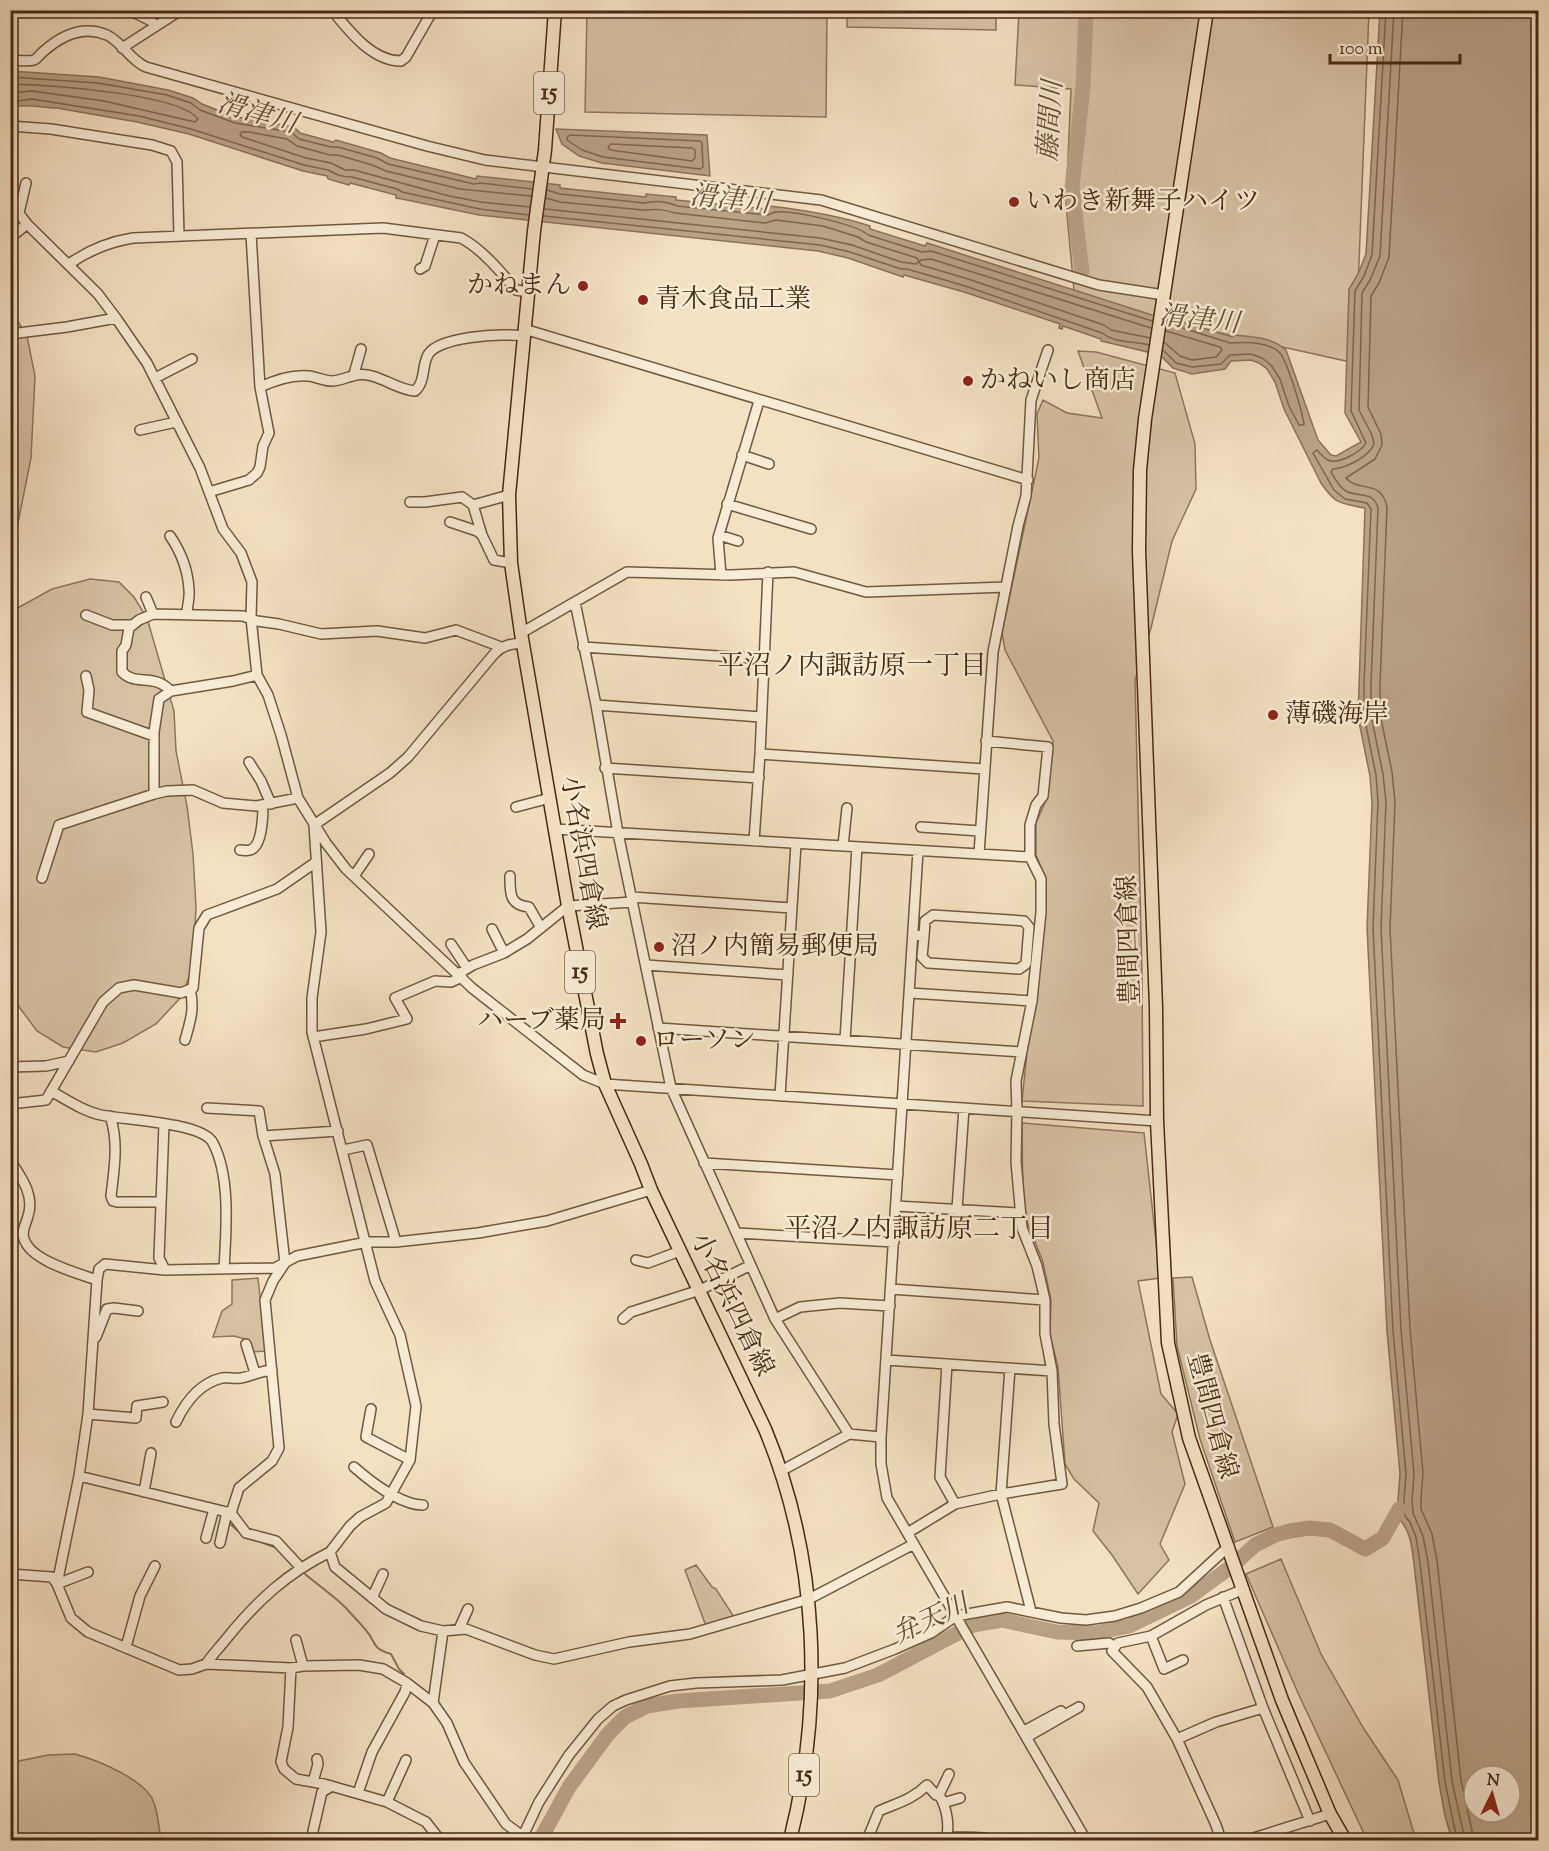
<svg xmlns="http://www.w3.org/2000/svg" width="1549" height="1851" font-family="'Sorts Mill Goudy','Noto Serif JP',serif">
  <rect width="100%" height="100%" fill="#f3e2c1"/>
  <filter id="stains"><feTurbulence type="fractalNoise" baseFrequency=".00333" numOctaves="4"/><feColorMatrix values="0 0 0 0 .2 0 0 0 0 .09 0 0 0 0 .02 0 0 0 .5 -.17"/></filter>
  <radialGradient id="worn" r=".72"><stop offset=".6" stop-color="#630" stop-opacity="0"/><stop offset="1" stop-color="#630" stop-opacity=".3"/></radialGradient>
  <!-- green -->
  <path fill="#d6c3a3" stroke="#8e765b" stroke-width="1.5" d="M587,11H827L826,117L585,112Z
    M847,11H996V30L847,27Z
    M1019,11H1369L1355,363L1075,301L1066,204L1071,89L1015,85Z
    M11,310L27,336L35,376L31,458L14,543L11,573Z
    M1078,351L1096,352L1175,373L1195,444L1196,489L1172,541L1151,628L1135,680L1142,975L1143,1106L1022,1101L1045,876L1036,855V823L1048,796L1053,741L1005,650L1002,633L1039,458L1037,414L1043,400L1067,413L1102,418Z
    M90,579L119,582L134,597L147,618L174,711L176,751L187,806L193,854L196,907L193,966L182,996L156,1024L123,1043L96,1052L63,1047L37,1031L11,996V608L14,610L52,589Z
    M1022,1123L1144,1133L1160,1278L1138,1281L1161,1394L1178,1414L1172,1432L1185,1484L1160,1544L1169,1560L1138,1594L1112,1555L1093,1531L1099,1503L1074,1479L1065,1464L1058,1367L1050,1335L1051,1300L1043,1262L1023,1212Z
    M1192,1277L1210,1340L1273,1527L1235,1542L1200,1439L1177,1346L1173,1278Z
    M258,1278L266,1351L252,1352L249,1340L234,1336L213,1337L222,1311L232,1304V1280Z
    M1281,1559L1321,1654L1364,1729L1398,1780L1416,1840H1367L1298,1693L1246,1574Z
    M696,1565L712,1587L716,1589L734,1617L706,1626L685,1570Z
    M75,1754C97,1760 147,1780 154,1803C158,1814 159,1828 161,1840H11V1772L19,1761L48,1755Z"/>
  <!-- water -->
  <path fill="#b8a386" stroke="#8a7358" stroke-width="1.5" fill-rule="evenodd" d="M1380,11H1538V1840H1452L1445,1816L1439,1783L1414,1564C1412,1548 1411,1531 1399,1519L1398,1500L1400,1474L1387,1331L1367,928L1372,803L1370,776L1358,717L1365,508C1340,503 1336,505 1321,483L1284,409L1275,382L1267,369L1259,363L1251,360L1231,361L1225,369L1192,374L1173,368L1160,355L1101,341V339L1063,326L1062,329L1059,328L1060,324L964,292L904,275L903,277L848,258L818,251L479,215L402,199L396,198V195L350,183L349,185L328,179L327,176L303,171L189,134L137,122L57,108C42,108 27,103 11,107V71L99,77L168,90L193,98L202,104L222,112L224,110L226,113L237,117L294,127L300,133L333,142L336,140L381,153L390,158L476,179L477,176L560,185V188L646,197V194L676,197V200L767,209L769,206C804,210 837,215 870,226V229L925,246L927,243L1152,315L1174,319L1232,337L1234,335C1252,337 1272,337 1286,350L1318,440L1331,455L1336,456L1361,442L1345,413L1349,289L1358,274L1366,254ZM1474,1776H1510V1812H1474Z
    M556,129L707,135L710,176L602,163L579,156L562,144Z"/>
  <g fill="none" stroke-linecap="round" stroke-linejoin="round">
    <!-- shore -->
    <path stroke="#7f664c" stroke-width="1.5" d="M1386,10L1372,255L1364,276L1355,291L1351,411L1366,443C1361,452 1338,465 1328,460C1324,458 1320,453 1317,450L1313,453L1334,490L1345,499L1367,503L1371,509L1364,684V716L1376,775L1378,802L1373,928L1393,1331L1406,1474L1404,1500L1405,1516L1410,1522L1416,1537L1420,1563L1445,1782L1457,1840
      M1394,10L1380,256L1370,280L1362,293L1359,410L1372,435L1374,444C1369,457 1346,468 1333,469L1331,472C1335,479 1339,487 1346,491C1359,498 1373,490 1378,508L1371,684V715L1383,774L1386,802L1381,928L1401,1330L1414,1474L1412,1500L1413,1513L1423,1536L1428,1562L1452,1781L1465,1840
      M1403,10L1389,257L1379,283L1371,296L1368,407L1381,434L1382,445L1375,459L1346,478C1358,493 1381,478 1387,507L1380,684V714L1392,772L1395,802L1390,928L1410,1329L1423,1473L1421,1500V1509L1432,1534L1437,1560L1461,1780L1474,1840
      M10,77L98,83L167,95L191,103L200,110L235,123L291,132L299,139L331,147H338L377,158L388,164L474,184L481,183L532,189
      M10,84C46,85 178,93 198,119L195,122L104,101L32,91L10,93
      M10,102L32,99L139,116L191,129L304,165L328,170C337,175 342,177 352,177L397,189L402,192L480,209L529,215
      M570,135L700,141L702,143L703,167L700,169L603,157L582,150L567,140V137Z
      M611,144L692,148L695,150V158L692,161L610,150L608,147Z
      M547,190L560,194L644,203C656,200 666,201 677,206L766,215C769,215 772,213 775,212C792,210 856,224 868,235L922,252L931,251L1152,321
      M530,207L481,202L449,196L354,170H345L331,163L306,158L242,137L240,134L242,132H249L287,139L297,146L330,155H338L372,165L386,171L460,189L531,196
      M545,209L820,238L852,245L901,262L916,264L919,261L917,258L866,242L858,237L823,226L776,220L765,223L675,213C663,209 656,209 643,210L560,202L546,198
      M544,216L820,245L850,252L901,269H907L965,286L1102,333C1115,343 1133,341 1149,345
      M1150,338L1111,330L1104,325L968,279L921,265L919,262L921,260L931,259L1151,328
      M1164,342L1180,356L1192,360L1216,357L1222,350L1220,347L1166,331
      M1163,350L1176,363L1192,367L1221,364L1230,355L1251,354L1262,358L1271,365L1280,379L1289,406L1299,425H1304C1303,413 1287,361 1280,353C1269,341 1244,342 1230,343L1167,323"/>
    <!-- stream -->
    <path stroke="#8a7358" stroke-width="2" d="M230,1524L244,1536
      M252,1539L277,1548
      M305,1574C318,1585 334,1596 346,1608C352,1615 359,1622 365,1629C377,1642 370,1648 391,1654L399,1669L404,1674"/>
    <!-- river -->
    <path stroke="#b8a386" stroke-width="15" d="M1082,271L1072,188L1083,87L1086,10
      M540,1840L569,1787L608,1734L625,1717L647,1706L678,1701L830,1691L878,1675L973,1625L1002,1620L1057,1632L1096,1633L1129,1626L1191,1596L1232,1566L1255,1545L1275,1535L1290,1531L1309,1528L1330,1530L1365,1549L1383,1538L1399,1509"/>
    <defs>
      <path id="minor" d="M332,10C349,31 372,61 401,61L406,57L433,10
        M131,11L151,21L156,26
        M10,13L14,10
        M122,48L181,10
        M10,60C17,60 28,62 34,60C37,59 41,53 44,51C62,35 83,25 107,35C123,43 130,60 146,67L427,146L485,160L821,200L1099,285L1164,295
        M10,126L51,129L152,145L171,151L177,162L179,236
        M10,202L27,224L98,294L116,318L147,363L200,468L223,529L241,553L252,582L251,618L257,675L268,695L281,735L298,798L326,843L346,869L472,988L583,1075L605,1084L1157,1121
        M19,213L26,183
        M10,238L27,224
        M69,264C89,250 108,242 133,238L383,228L461,238C482,249 501,272 516,290L528,292
        M420,269L425,266L435,235
        M524,329L1028,480
        M10,334L67,327L116,318
        M354,374L361,349
        M155,378L192,359
        M260,387C275,380 292,374 309,376C317,377 324,381 332,381C347,380 355,371 372,376C387,380 400,390 415,391C425,382 422,368 427,357C434,336 504,333 524,336
        M140,430L176,422
        M742,455L769,464
        M209,492L249,480L257,473L260,467L263,446L269,433L260,387L251,234
        M410,502H425L462,497L473,505L509,495
        M727,504L811,529
        M473,505L482,535
        M450,522L477,531L482,535L494,560L511,563
        M719,535L738,541
        M170,536C181,552 188,570 189,590C190,598 187,606 187,614
        M721,575L718,538L759,401
        M146,597L153,614
        M575,602L596,705L618,833L671,1088L775,1319L849,1434
        M86,615L112,625H132
        M521,633L627,572L731,575L794,572L866,592L1006,587
        M583,647L764,659
        M86,676L89,690L87,712L154,736
        M171,691C152,672 137,687 122,672V651L126,645L129,628L139,620L153,614L243,616L257,621L279,624L321,634L377,631L425,638L456,630L501,647
        M596,705L761,717
        M760,754L984,769
        M249,762L261,781L271,804
        M605,768L759,778
        M154,794V732L159,699L171,691L233,681L257,675
        M516,807L550,798
        M921,827L980,831
        M555,829L1030,857
        M754,841L760,754L768,572
        M843,846L847,808
        M240,850C243,850 246,851 250,850C262,847 263,816 263,805
        M918,851L881,1437V1464L887,1498L1086,1840
        M979,854L993,652L1018,526L1026,496L1031,400L1048,350
        M354,876L369,854
        M510,876C510,893 509,905 529,907L541,928
        M42,878L59,825L154,794L167,791L193,790L223,803L257,806L298,798
        M632,897L792,908
        M492,929L504,953
        M914,935L924,936L922,957L928,963L1019,969L1026,964L1029,927L1024,921L933,915L925,921L924,936
        M451,944L467,968
        M646,965L788,975
        M458,974L473,965L504,953L527,939L568,906L633,902
        M910,993L1032,1001
        M658,1028L1021,1052
        M313,1037L366,1029L407,1019L395,998L435,981L451,982L462,977
        M185,1040C190,1022 195,1009 190,989
        M845,1040L857,847
        M10,1067L46,1066L69,1061
        M51,1091C67,1100 83,1111 101,1115C123,1120 203,1122 213,1143C231,1177 226,1232 224,1269
        M780,1096L796,844
        M10,1104L46,1100L103,1002L119,988L134,985L181,993L193,988L199,928L207,915L277,889L316,862
        M110,1116C119,1142 114,1170 111,1196L113,1201L117,1202H161
        M164,1124L159,1258L165,1270
        M263,1136L338,1131
        M343,1150L367,1145L396,1242
        M10,1160C21,1177 35,1195 28,1216C26,1224 21,1231 24,1239C31,1261 77,1273 97,1280
        M704,1163L898,1175
        M896,1206L1020,1213
        M957,1209L964,1108
        M737,1233L894,1242
        M636,1260L648,1263L680,1251
        M891,1289L1045,1300
        M623,1319L631,1312L700,1290L749,1266
        M775,1319L800,1307L840,1303L890,1306
        M96,1337L107,1309L114,1308L138,1311
        M246,1344L255,1373
        M886,1360L1052,1371
        M947,1364L940,1477L955,1504
        M1010,1368L1001,1494L1031,1611
        M371,1409L366,1437L410,1460
        M88,1414L136,1418L137,1406L163,1402
        M176,1422C185,1403 200,1383 222,1378C228,1377 234,1379 241,1378C252,1376 260,1371 272,1370
        M354,1467C371,1482 401,1505 423,1505
        M781,1471L849,1434L881,1437
        M79,1476L231,1513L239,1488L272,1461L279,1448L265,1300L273,1281L285,1263L275,1174L263,1136L259,1111L207,1108
        M144,1492L151,1453
        M231,1513L246,1533L276,1541L301,1568
        M909,1532L955,1504L1001,1494L1062,1484L1054,1424L1052,1371L1045,1334V1300L1037,1266L1022,1228L1016,1162L1017,1111L1016,1081L1032,1001L1041,912V879L1030,857V825L1036,805L1043,796L1048,747L986,741
        M206,1538L214,1509
        M220,1543L227,1512
        M10,1574L52,1577L57,1584L71,1618L88,1632L179,1670L192,1669L206,1664L291,1668L303,1666L359,1665L383,1669L407,1683L433,1703L447,1723L464,1762L506,1824L528,1840
        M57,1584L79,1476L88,1414L97,1280L99,1269L105,1264L165,1270L275,1268L297,1256L367,1242H396L478,1233L547,1221L651,1190
        M57,1584L88,1572
        M1223,1597L1263,1708L1310,1821
        M372,1598L383,1574
        M459,1629L468,1609
        M443,1631L421,1626L386,1609L335,1567L330,1552L350,1526L360,1517L386,1503L410,1460L416,1406L400,1335L375,1281L312,1032V998L321,932L314,825L390,773L408,757L494,654C503,645 510,644 523,643
        M1151,1636L1164,1669L1183,1660
        M296,1640L303,1666
        M1077,1646L1109,1643L1114,1646
        M126,1647L140,1596L155,1566
        M206,1664C212,1655 220,1647 227,1638C257,1601 287,1573 330,1552
        M291,1668L288,1727L281,1762L284,1769L296,1779L324,1784L387,1802L426,1822L440,1840
        M433,1703L443,1631L466,1629L535,1655L554,1659L629,1642L690,1634L809,1599L914,1544
        M1024,1731L1061,1711
        M1027,1737L1079,1707
        M1177,1739L1216,1722L1263,1708
        M313,1782L318,1764L317,1759
        M358,1793L372,1752L405,1692L407,1683
        M387,1802L406,1760
        M943,1803L960,1798
        M313,1831L322,1792L332,1786
        M948,1837C959,1838 985,1836 993,1840
        M521,1840L539,1802L569,1755L598,1719L613,1706L626,1700L670,1686L696,1683L782,1680L845,1668L895,1649L931,1633L956,1616L1007,1607L1061,1618L1086,1620L1115,1616L1141,1608L1179,1592L1229,1546
        M867,1840L879,1811C897,1803 912,1800 927,1785L936,1795H939
        M946,1840C950,1827 947,1807 939,1795L949,1774
        M1221,1840L1216,1825L1177,1739L1147,1687L1112,1651L1118,1643L1151,1636L1206,1605L1244,1589
        M1247,1840L1330,1814"/>
      <path id="major" d="M555,10L545,150L534,231L509,495L511,563L521,633L568,906L597,1054L605,1084L641,1164L651,1190L765,1429C819,1559 824,1705 790,1840
        M1207,10L1145,419L1140,470L1139,551L1156,1007L1157,1121L1168,1343L1189,1438L1282,1700L1330,1814L1345,1840"/>
    </defs>
    <!-- minor casing -->
    <use href="#minor" stroke="#71583e" stroke-width="12"/>
    <!-- major casing -->
    <use href="#major" stroke="#462a13" stroke-width="15"/>
    <!-- minor -->
    <use href="#minor" stroke="#f7ecd7" stroke-width="9"/>
    <!-- major -->
    <use href="#major" stroke="#f3e2c1" stroke-width="12"/>
  </g>
  <!-- markers -->
  <g fill="#8f2418" stroke="#f7ecd7" stroke-width="2">
    <circle cx="1014" cy="202" r="6"/>
    <circle cx="583" cy="286" r="6"/>
    <circle cx="643" cy="300" r="6"/>
    <circle cx="968" cy="381" r="6"/>
    <circle cx="1273" cy="715" r="6"/>
    <circle cx="659" cy="947" r="6"/>
    <path d="M615 1012h6v6h6v6h-6v6h-6v-6h-6v-6h6z"/>
    <circle cx="641" cy="1041" r="6"/>
  </g>
  <g text-anchor="middle" dominant-baseline="central" stroke-width="5" stroke-linejoin="round" paint-order="stroke">
    <!-- shield labels -->
    <g fill="#f7ecd7" stroke="#7b644e" stroke-width="1.5">
      <rect x="534" y="72" width="30" height="42" rx="4.5"/>
      <rect x="565" y="951" width="30" height="42" rx="4.5"/>
      <rect x="789" y="1754" width="30" height="42" rx="4.5"/>
    </g>
    <g font-size="24" font-weight="bold" fill="#462a13">
      <text x="549" y="93">15</text>
      <text x="580" y="972">15</text>
      <text x="804" y="1775">15</text>
    </g>
    <!-- poi labels -->
    <g font-size="26" fill="#462a13" stroke="#f7ecd7" text-anchor="start">
      <text x="1026" y="202">いわき新舞子ハイツ</text>
      <text x="571" y="286" text-anchor="end">かねまん</text>
      <text x="655" y="300">青木食品工業</text>
      <text x="980" y="381">かねいし商店</text>
      <text x="1285" y="715">薄磯海岸</text>
      <text x="671" y="947">沼ノ内簡易郵便局</text>
      <text x="606" y="1021" text-anchor="end">ハーブ薬局</text>
      <text x="653" y="1041">ローソン</text>
    </g>
    <!-- street labels -->
    <g font-size="26" fill="#462a13" stroke="#f7ecd7">
      <text transform="translate(582 853) rotate(80)">小名浜四倉線</text>
      <text transform="translate(1130 940) rotate(-92)">豊間四倉線</text>
      <text transform="translate(731 1305) rotate(64)">小名浜四倉線</text>
      <text transform="translate(1211 1416) rotate(75)">豊間四倉線</text>
    </g>
    <!-- water labels -->
    <g font-size="27" font-style="italic" fill="#684e36" stroke="#f7ecd7">
      <text transform="translate(257 115) rotate(16)">滑津川</text>
      <text transform="translate(1052 121) rotate(-86)">藤間川</text>
      <text transform="translate(730 201) rotate(6)">滑津川</text>
      <text transform="translate(1199 321) rotate(6)">滑津川</text>
      <text transform="translate(931 1621) rotate(-25)">弁天川</text>
    </g>
    <!-- neighbourhood labels -->
    <g font-size="27" fill="#462a13" stroke="#f7ecd7">
      <text x="852" y="667">平沼ノ内諏訪原一丁目</text>
      <text x="919" y="1230">平沼ノ内諏訪原二丁目</text>
    </g>
  </g>
  <!-- margin -->
  <rect width="1549" height="1851" fill="none" stroke="#f3e2c1" stroke-width="36"/>
  <rect x="12" y="12" width="1525" height="1827" fill="none" stroke="#462a13" stroke-width="3"/>
  <rect x="18" y="18" width="1513" height="1815" fill="none" stroke="#462a13" stroke-width="1.5"/>
  <!-- north arrow -->
  <g transform="translate(1492 1794) rotate(5)"><circle r="28" fill="#f7ecd7" stroke="#b09e89" stroke-width="1.5"/>
  <path d="M0-4.5L10 22L0 15L-10 22Z" fill="#8f2418"/>
  <text y="-9" font-size="16" font-weight="bold" text-anchor="middle" fill="#462a13">N</text>
  </g>
  <!-- scale -->
  <path d="M1330 54v9h130v-9" fill="none" stroke="#462a13" stroke-width="3"/>
  <text x="1339" y="54" font-size="18" fill="#462a13" stroke="#f7ecd7" stroke-width="4.5" paint-order="stroke">100 m</text>
  <rect width="100%" height="100%" filter="url(#stains)"/>
  <rect width="100%" height="100%" fill="url(#worn)"/>
</svg>
